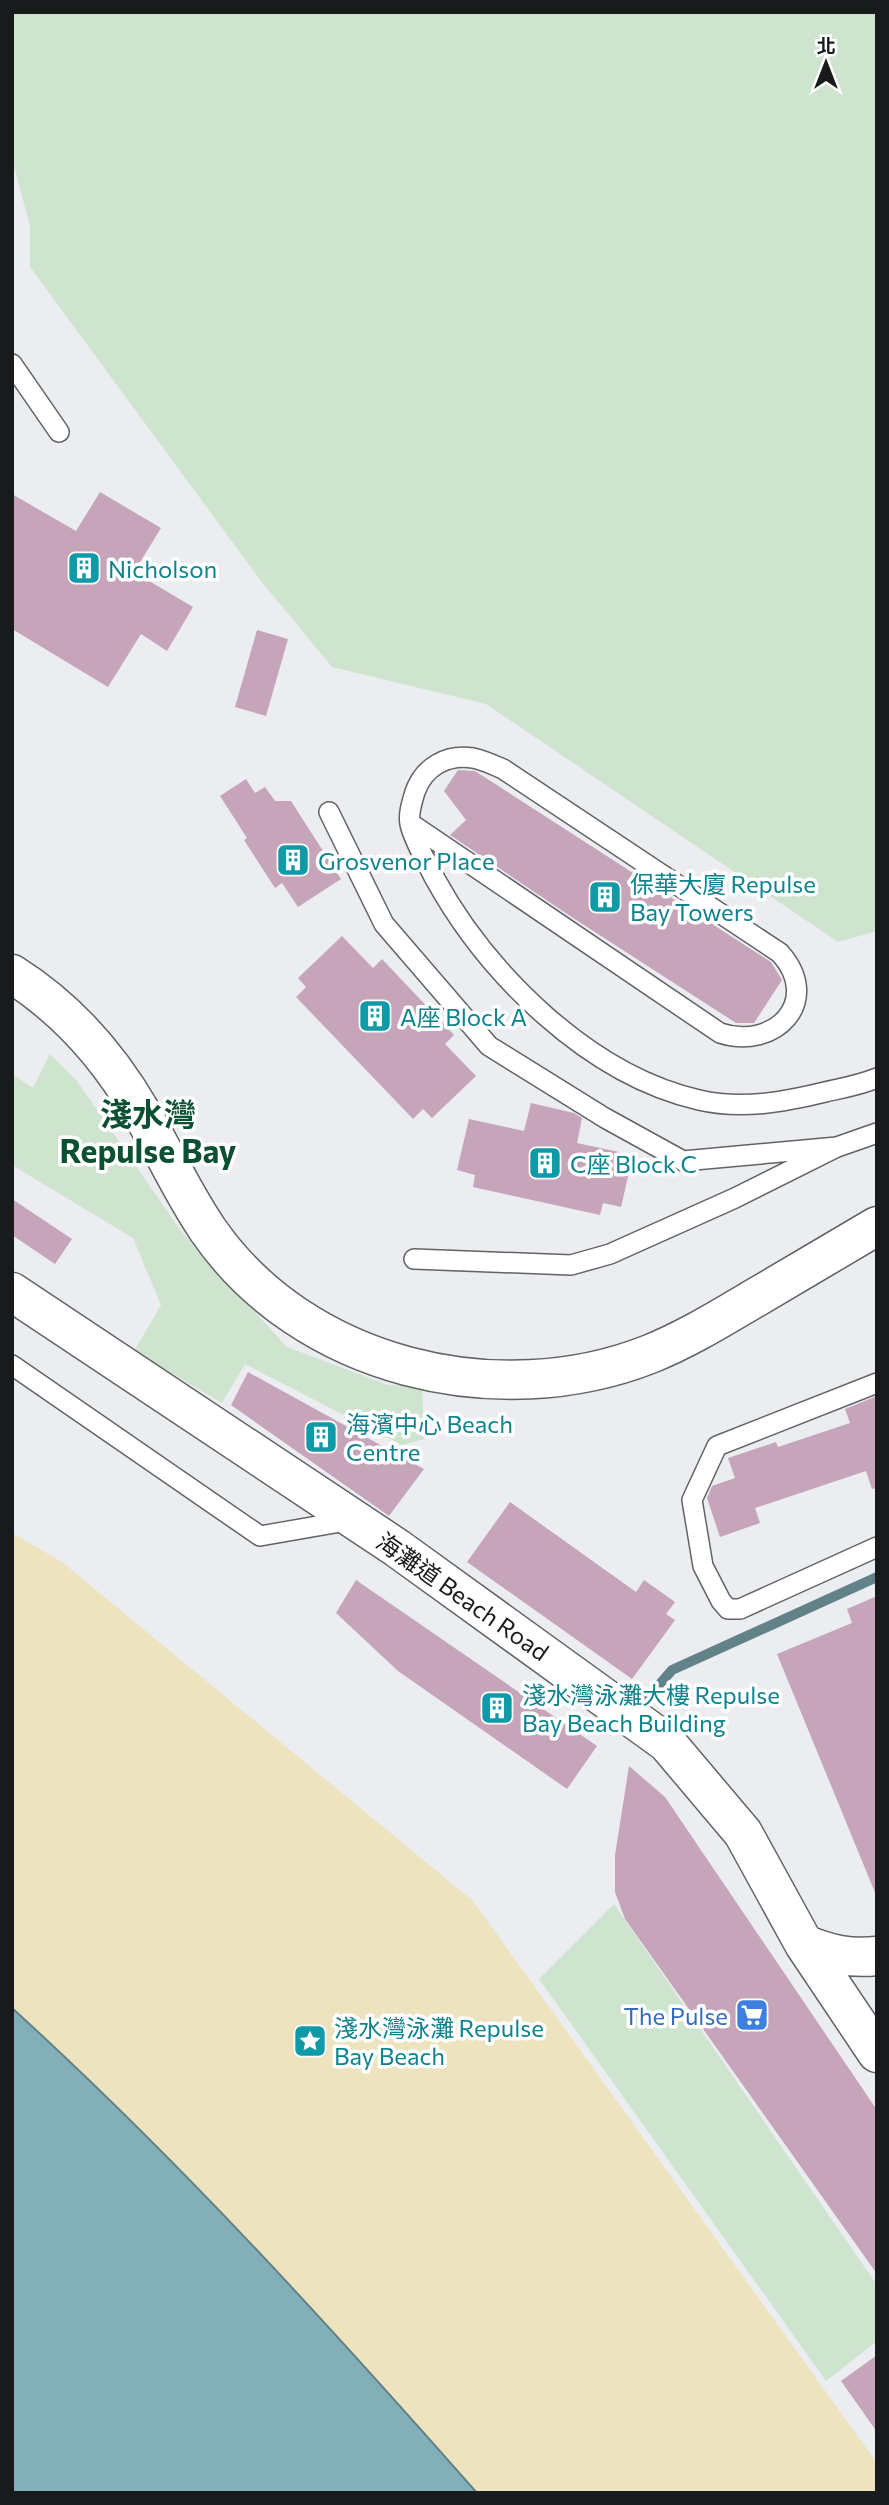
<svg xmlns="http://www.w3.org/2000/svg" width="889" height="2505" font-family="Commissioner,'Noto Sans TC',sans-serif">
  <rect width="100%" height="100%" fill="#ebedf0"/>
  <!-- green -->
  <path fill="#cfe4cf" d="M12,12H877V931L838,942L486,704L332,667L261,581L30,267V226L12,159Z
    M50,1054L77,1081L181,1231L287,1347L388,1385L422,1386L424,1439L402,1445L245,1364L222,1403L134,1351L161,1305L133,1238L12,1165V1074L33,1088Z
    M614,1904L877,2285V2341L826,2381L539,1979Z"/>
  <!-- sand -->
  <path fill="#ede3be" d="M12,1533L62,1562L473,1901L877,2463V2493H477C329,2325 178,2159 12,2008Z"/>
  <!-- water -->
  <path fill="#82afb8" stroke="#628289" stroke-width="2" d="M12,2008C178,2159 329,2325 477,2493H12Z"/>
  <g fill="none" stroke-linecap="round" stroke-linejoin="round">
    <!-- stream -->
    <path stroke="#628289" stroke-width="10" d="M641,1706L672,1670L877,1577"/>
  </g>
  <!-- building -->
  <path fill="#c6a5bb" d="M100,492L161,528L134,572L193,607L167,651L141,634L108,687L12,629V494L76,531Z
    M257,630L288,639L266,716L235,707Z
    M458,770L475,771L771,962L782,980L754,1023H736L570,916L450,835L466,820L444,791Z
    M246,779L255,793L265,787L275,801H291L341,879L298,907L282,883L275,888L244,840L247,838L220,796Z
    M342,936L373,968L382,959L454,1035L445,1044L476,1076L432,1118L423,1109L413,1119L296,997L306,987L298,978Z
    M531,1103L574,1113L582,1118L577,1143L633,1155L621,1207L603,1203L600,1215L473,1187L475,1175L457,1170L469,1119L524,1131Z
    M12,1199L72,1239L55,1264L12,1235Z
    M248,1372L424,1469L389,1516L231,1405Z
    M877,1396V1488L872,1489L866,1471L755,1508L760,1523L720,1537L707,1498L712,1486L735,1478L728,1458L776,1442L778,1447L850,1423L845,1409Z
    M510,1502L636,1592L644,1580L675,1602L666,1614L675,1620L632,1679L467,1562Z
    M356,1580L597,1746L567,1789L398,1671L336,1613Z
    M877,1596V1895H876L777,1654L852,1623L847,1609Z
    M629,1766L665,1797L877,2110V2274L625,1919L615,1892V1855Z
    M877,2355V2432L841,2381Z"/>
  <g fill="none" stroke-linecap="round" stroke-linejoin="round">
    <defs>
      <path id="lane" d="M12,364L59,432
        M329,812L384,924L489,1046L605,1118L683,1161L837,1147
        M410,823L720,1033C775,1051 823,1001 780,953L503,769C494,765 483,760 473,758C446,754 424,767 415,792C412,802 408,814 410,824C413,839 427,863 434,877C487,974 589,1075 699,1100C742,1110 784,1102 825,1092C843,1088 860,1085 877,1078
        M414,1259L571,1265L610,1254L735,1198L837,1147L877,1133
        M12,1365L260,1536L352,1520
        M877,1383L717,1446L692,1500L703,1566L721,1601L728,1609H740L877,1547"/>
      <path id="street" d="M12,1292L397,1548L667,1743L743,1833L804,1944L877,2053
        M804,1944C829,1954 849,1959 877,1956"/>
      <path id="secondary" d="M12,974C66,1008 109,1057 141,1112C164,1151 182,1192 208,1230C303,1368 498,1414 650,1354C687,1339 721,1318 755,1298C796,1274 836,1250 877,1226"/>
    </defs>
    <!-- lane casing -->
    <use href="#lane" stroke="#616366" stroke-width="22"/>
    <!-- street casing -->
    <use href="#street" stroke="#616366" stroke-width="41"/>
    <!-- secondary casing -->
    <use href="#secondary" stroke="#616366" stroke-width="41"/>
    <!-- lane -->
    <use href="#lane" stroke="#fff" stroke-width="19"/>
    <!-- street -->
    <use href="#street" stroke="#fff" stroke-width="38"/>
    <!-- secondary -->
    <use href="#secondary" stroke="#fff" stroke-width="38"/>
  </g>
  <!-- icons -->
  <defs>
    <symbol id="building-square" viewBox="-11 -11 22 22"><rect x="-9" y="-9" width="18" height="18" rx="4" fill="#0f9aa8" stroke="#fff"/><path d="M-4-6H4V6H1V3H-1V6H-4ZM-2.5-4.3h1.7v1.8h-1.7ZM.8-4.3h1.7v1.8H.8ZM-2.5-1h1.7V.8h-1.7ZM.8-1h1.7V.8H.8Z" fill="#fff"/></symbol>
    <symbol id="supermarket-square" viewBox="-11 -11 22 22"><rect x="-9" y="-9" width="18" height="18" rx="4" fill="#3f7fe0" stroke="#fff"/><path d="M-6-5.5h2.5l.6 2H6L4.5 2H-2.5L-4.4-4H-6ZM-1.5 3.2a1.3 1.3 0 1 0 .1 0ZM3 3.2a1.3 1.3 0 1 0 .1 0Z" fill="#fff"/></symbol>
    <symbol id="sight-square" viewBox="-11 -11 22 22"><rect x="-9" y="-9" width="18" height="18" rx="4" fill="#0f9aa8" stroke="#fff"/><path d="M0-6L1.8-2.2L6-1.7L2.9 1.2L3.7 5.4L0 3.3L-3.7 5.4L-2.9 1.2L-6-1.7L-1.8-2.2Z" fill="#fff"/></symbol>
  </defs>
  <g fill-rule="evenodd">
    <use href="#building-square" x="65" y="549" width="38" height="38"/>
    <use href="#building-square" x="274" y="841" width="38" height="38"/>
    <use href="#building-square" x="586" y="878" width="38" height="38"/>
    <use href="#building-square" x="356" y="997" width="38" height="38"/>
    <use href="#building-square" x="526" y="1144" width="38" height="38"/>
    <use href="#building-square" x="302" y="1418" width="38" height="38"/>
    <use href="#building-square" x="478" y="1689" width="38" height="38"/>
    <use href="#supermarket-square" x="733" y="1996" width="38" height="38"/>
    <use href="#sight-square" x="291" y="2022" width="38" height="38"/>
  </g>
  <g text-anchor="middle" dominant-baseline="central" stroke-width="7" stroke-linejoin="round" paint-order="stroke">
    <!-- culture labels -->
    <g font-size="24" fill="#0d838f" stroke="#fff" text-anchor="start">
      <text x="108" y="568">Nicholson</text>
      <text x="318" y="860">Grosvenor Place</text>
      <text x="630" y="883">保華大廈 Repulse<tspan x="630" dy="28">Bay Towers</tspan></text>
      <text x="400" y="1016">A座 Block A</text>
      <text x="570" y="1163">C座 Block C</text>
      <text x="346" y="1423">海濱中心 Beach<tspan x="346" dy="28">Centre</tspan></text>
      <text x="522" y="1694">淺水灣泳灘大樓 Repulse<tspan x="522" dy="28">Bay Beach Building</tspan></text>
      <text x="334" y="2027">淺水灣泳灘 Repulse<tspan x="334" dy="28">Bay Beach</tspan></text>
    </g>
    <!-- street labels -->
    <g font-size="24" fill="#191a1b" stroke="#fff">
      <text transform="translate(463 1596) rotate(35)">海灘道 Beach Road</text>
    </g>
    <!-- shop labels -->
    <g font-size="24" fill="#366cbe" stroke="#fff" text-anchor="end">
      <text x="728" y="2015">The Pulse</text>
    </g>
    <!-- district labels -->
    <g font-size="32" font-weight="bold" fill="#0c5034" stroke="#fff">
      <text x="148" y="1113">淺水灣<tspan x="148" dy="37">Repulse Bay</tspan></text>
    </g>
  </g>
  <!-- border -->
  <rect width="889" height="2505" fill="none" stroke="#191a1b" stroke-width="28"/>
  <!-- north arrow -->
  <g transform="translate(826 63)" stroke="#ffffff" stroke-width="5" paint-order="stroke">
  <path d="M0-5L12 26L0 18L-12 26Z" fill="#191a1b"/>
  <text y="-10" font-size="19" font-weight="bold" text-anchor="middle" fill="#191a1b">北</text>
  </g>
</svg>
